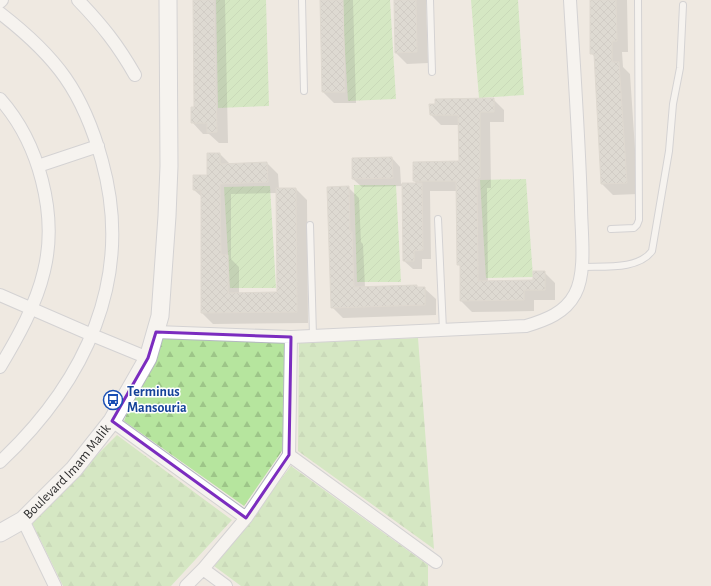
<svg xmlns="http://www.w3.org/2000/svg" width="711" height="586" font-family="'Alegreya Sans',sans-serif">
  <defs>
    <pattern id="forest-firs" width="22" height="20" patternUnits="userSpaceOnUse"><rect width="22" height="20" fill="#b6e59e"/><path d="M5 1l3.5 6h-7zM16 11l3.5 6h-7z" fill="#9dc588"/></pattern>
    <pattern id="garden-furrows" width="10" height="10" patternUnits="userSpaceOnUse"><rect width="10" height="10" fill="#b6e59e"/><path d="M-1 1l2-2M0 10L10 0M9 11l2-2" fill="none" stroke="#9dc588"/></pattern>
    <pattern id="building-cross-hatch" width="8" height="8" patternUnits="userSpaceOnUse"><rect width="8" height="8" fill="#cbc7bf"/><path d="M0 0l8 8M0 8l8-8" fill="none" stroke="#afaba4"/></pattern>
  </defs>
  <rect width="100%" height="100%" fill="#efe9e1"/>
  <!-- forest -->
  <path fill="url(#forest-firs)" d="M155,337L291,343L282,451L244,506L124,421Z
    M418,338L434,549L298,451L299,343Z
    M117,435L232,520L171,586H63L31,521Z
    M291,466L428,565V586H241L214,566Z"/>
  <!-- garden -->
  <path fill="url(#garden-furrows)" d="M216,0H266L269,106L218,108Z
    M342,0H390L396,99L348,101Z
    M471,0H518L524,95L479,98Z
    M526,179L533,277L486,278L480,180Z
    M354,185H396L401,282H357Z
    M270,186L276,288H230L224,187Z"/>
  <!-- shadow -->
  <path fill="#0003" fill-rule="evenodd" d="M194,0H225L228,143H219L209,134H203L192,122L195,108Z
    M321,0H353L356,103H334L323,92Z
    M395,0H426L428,63L407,64L396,53Z
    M591,0H627L628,52H622L623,67L630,74L638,194L613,195L602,184L595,57L591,53Z
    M493,99L504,110V122H490L491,188H487L488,282L534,281L544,272L555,283V300H534V311L472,312L461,301V267L458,264L457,191H430L431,259H422V269H413L404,261L403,186L362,187L353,179L392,158L400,167L401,184H417L414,181L460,162V125H441L431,115Z
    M220,154L231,165L267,163L278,174L279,189H296L307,200L308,323L213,324L202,313V197L194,190L208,176ZM277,193L278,293L239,294V267L231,259V194Z
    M348,187L359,198L361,242L363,244L365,287L416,286L419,288H424L436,299V315L343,318L332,307Z"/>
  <!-- building -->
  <path fill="url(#building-cross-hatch)" stroke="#cbc5ba" d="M193,0H214L217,132L207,133V123H191V107H194Z
    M320,0H343L345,92H322Z
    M394,0H416L417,52L395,53Z
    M590,0H616L617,41H612V62H619L627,183L601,184L594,54H590Z
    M494,98V112H480V178H477L478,281L533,280V271H545V290H524V300L460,301V265H457L456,181H413V162L459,161L458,115H430L429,104H435V99Z
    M207,153H220V164L267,162L268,182L220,184L221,255H228V293L277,292L276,188H296L297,312L201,313V190H193V175H207Z
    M392,157L393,178L352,179V158Z
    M402,183H422L423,250L414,251V261H403Z
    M349,186L350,232H352L354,287L417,285V287H425V305L331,308L327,187Z"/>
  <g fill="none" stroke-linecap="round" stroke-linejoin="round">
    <defs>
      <path id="lane" d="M302,0L304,91
        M430,0L432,72
        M438,219L443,330
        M310,225L313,336
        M611,229L634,228L637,225L639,220L638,0
        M582,267C604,266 638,270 652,251L669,151L673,104L680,68L683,5"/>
      <path id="street" d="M78,0C102,25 118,45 135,75
        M0,2L2,0
        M0,13C57,57 83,92 102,161C135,279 85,382 0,462
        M0,99C39,143 58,214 44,271C36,305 18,337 0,367
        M38,166L98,146
        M0,295L92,335L148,358
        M156,332L291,337L526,326C546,320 565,313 575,294C587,272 581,231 581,206C579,137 574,69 570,0
        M112,421L246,518
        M289,455L436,562
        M23,520L55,586
        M203,569L226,586
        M186,586L203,569L246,518L289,455L291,337"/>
      <g id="secondary">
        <path id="s1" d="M0,533L23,520L74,469L112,421L148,358L160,316L167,216L169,166L168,0"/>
      </g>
    </defs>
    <!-- lane casing -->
    <use href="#lane" stroke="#b4b7c1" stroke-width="8"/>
    <!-- street casing -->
    <use href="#street" stroke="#b4b7c1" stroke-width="14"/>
    <!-- secondary casing -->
    <use href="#secondary" stroke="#b4b7c1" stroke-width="19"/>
    <!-- lane -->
    <use href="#lane" stroke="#fff" stroke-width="6"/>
    <!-- street -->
    <use href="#street" stroke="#fff" stroke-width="12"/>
    <!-- secondary -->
    <use href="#secondary" stroke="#fff" stroke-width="17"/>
  </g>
  <!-- marked area -->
  <path d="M0 0H711V586H0ZM156,332L291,337L289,455L246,518L112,421L148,358Z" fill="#efe9e1" fill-opacity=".55" fill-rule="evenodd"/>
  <path fill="none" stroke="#7b2cbf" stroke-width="3" stroke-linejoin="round" d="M156,332L291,337L289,455L246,518L112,421L148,358Z"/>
  <!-- icons -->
  <defs>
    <symbol id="bus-ring" viewBox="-11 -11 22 22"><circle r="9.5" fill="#fff" stroke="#1a4fb4" stroke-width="1.5"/><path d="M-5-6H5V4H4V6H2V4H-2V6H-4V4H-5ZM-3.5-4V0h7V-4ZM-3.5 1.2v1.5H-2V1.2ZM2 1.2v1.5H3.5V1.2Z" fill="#1a4fb4"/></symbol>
  </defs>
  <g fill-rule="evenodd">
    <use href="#bus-ring" x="102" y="389" width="22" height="22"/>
  </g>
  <g text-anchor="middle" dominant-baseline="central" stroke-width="3" stroke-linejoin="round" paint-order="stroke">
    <!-- transit labels -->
    <g font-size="14" font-weight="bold" fill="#164399" stroke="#fff" text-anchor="start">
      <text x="127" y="392">Terminus<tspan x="127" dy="16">Mansouria</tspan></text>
    </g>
    <!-- street labels -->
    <g font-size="14" fill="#2e2e2e" stroke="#fff">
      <text stroke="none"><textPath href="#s1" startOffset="92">Boulevard Imam Malik</textPath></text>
    </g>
  </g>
</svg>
